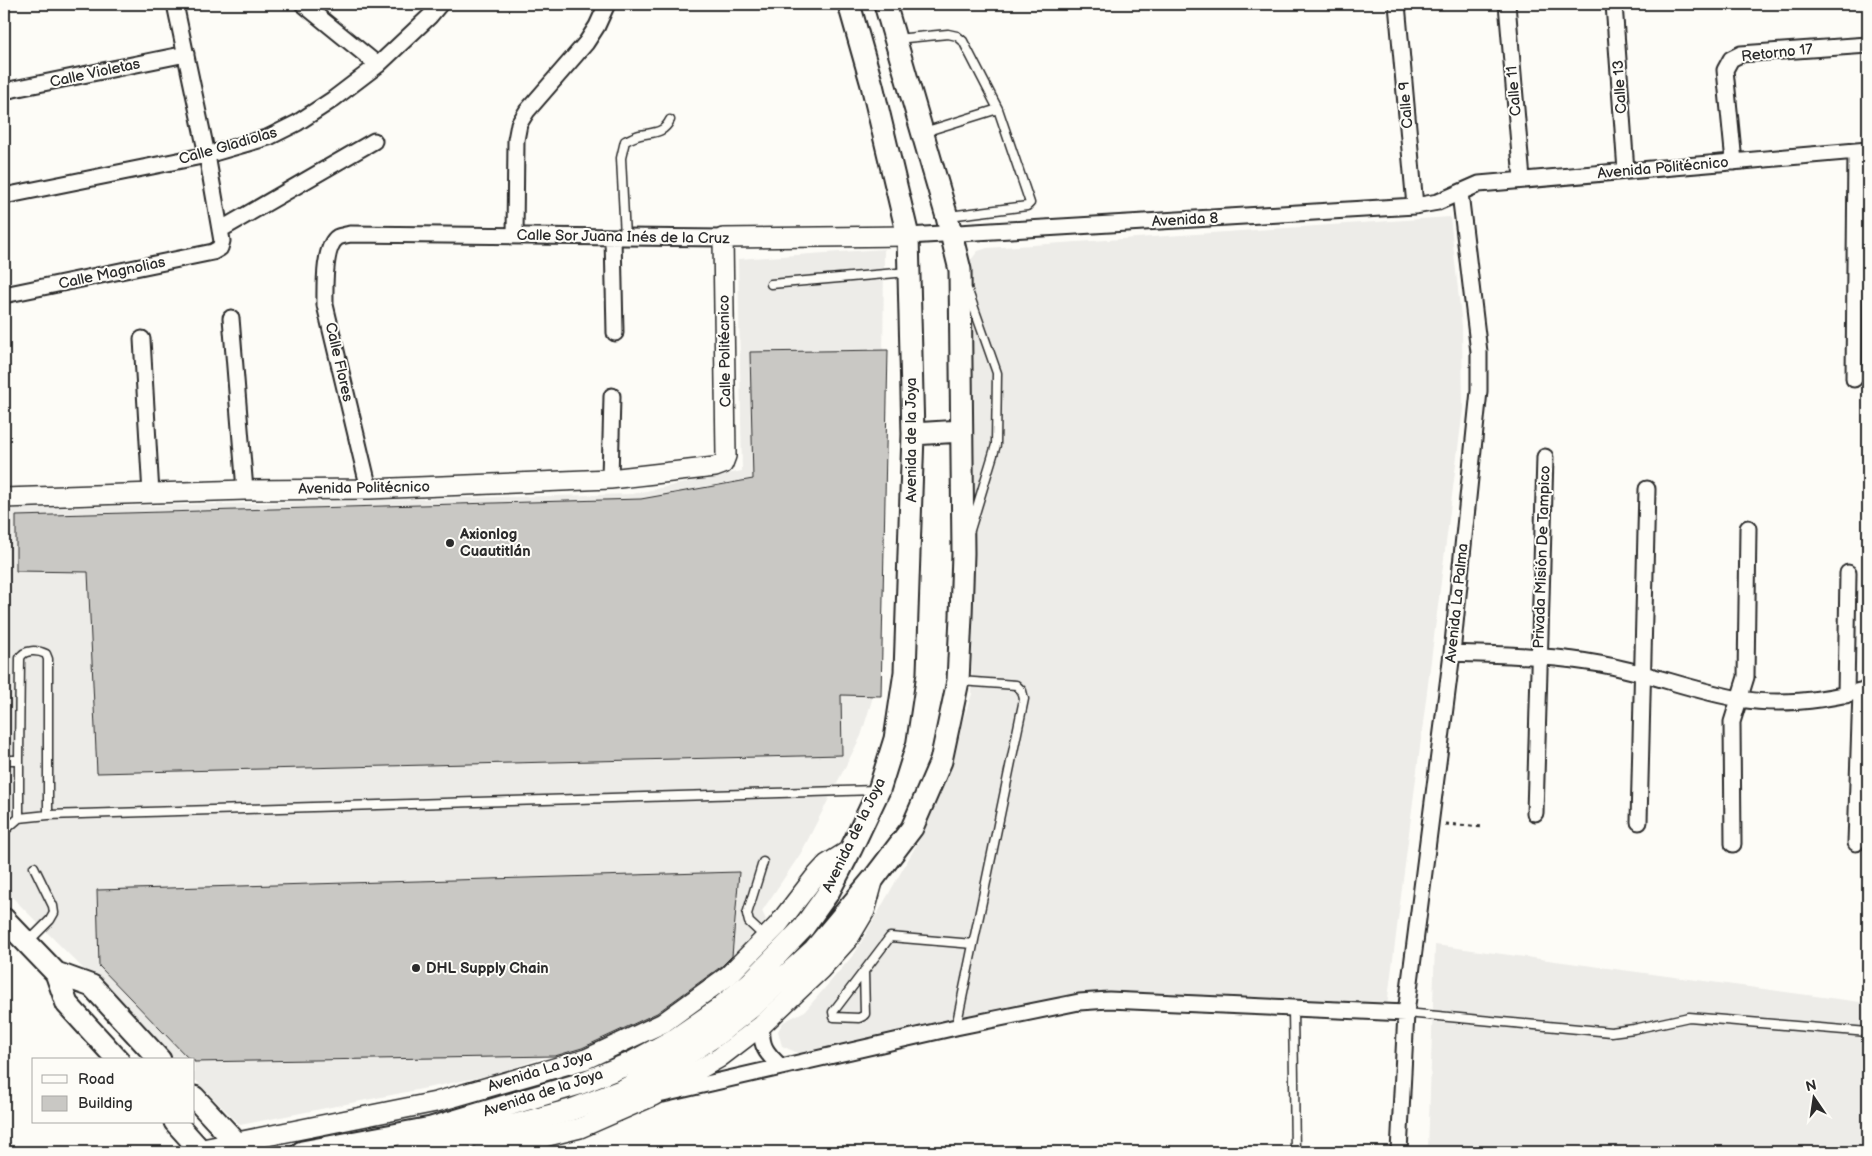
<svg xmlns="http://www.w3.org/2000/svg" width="1872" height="1156" font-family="'Balsamiq Sans',sans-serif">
  <rect width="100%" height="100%" fill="#fdfcf7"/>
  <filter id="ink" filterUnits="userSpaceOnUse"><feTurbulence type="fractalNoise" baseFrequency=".02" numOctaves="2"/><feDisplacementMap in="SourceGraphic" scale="10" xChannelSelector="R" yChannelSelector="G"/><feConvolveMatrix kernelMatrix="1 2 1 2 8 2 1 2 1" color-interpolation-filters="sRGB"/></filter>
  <g filter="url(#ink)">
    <!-- built -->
    <path fill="#edece8" d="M1450,217L1462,326L1463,409L1387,1006L1090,996L881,1037L800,1054L782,1046L778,1031L783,1022L805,1011L855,953L925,830L972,694L973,386L970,261L978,251L987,248Z
      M884,249L881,622L872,700L861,736L801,853L762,911L766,920L711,978L642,1022L497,1074L240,1125L194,1079V1060H174L4,889V737H8V509L632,494L742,471L738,259Z
      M1435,945L1868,1003V1152H1428Z"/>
    <!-- building -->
    <path fill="#c9c8c4" stroke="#2b2b2b" d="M888,350L881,696L841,695L842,755L97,773L88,572L16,571V516L641,499L753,479L750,352Z
      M739,872L732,956L722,966L657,1013L582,1048L555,1056L194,1062V1060H190L99,966L97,890Z"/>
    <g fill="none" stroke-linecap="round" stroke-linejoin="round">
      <defs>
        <path id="service" d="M896,39L948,34L957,36L963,41L998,109L924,132
          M949,216L1027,206L1030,203L998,109
          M625,237L621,158L625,141C630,139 635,136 640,135C654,132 663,134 670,120
          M771,284L908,272
          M968,291L997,373L996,445L970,530
          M4,760H19V818
          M19,760L20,658C24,649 38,650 46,654L48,659V815
          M4,831L19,818L48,815L876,790
          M763,862L747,914L749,922L766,938
          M29,941L50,920L54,913L53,906L34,867
          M864,971L865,1014L863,1016L859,1018L834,1017L833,1012L890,937L973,944
          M1293,1009L1295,1152
          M1406,1013L1611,1032L1634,1029L1689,1017L1868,1032
          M956,1027L1024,699L1022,691L1016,685L960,681"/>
        <path id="minor" d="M303,4L378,65
          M1397,4L1415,206
          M1507,4L1522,179
          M1614,4L1626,171
          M4,91L186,54
          M1734,162L1725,70L1731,59L1741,54L1868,45
          M4,196L207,155L269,137L297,123L332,100L378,65L430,16L440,4
          M220,230L374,141
          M515,236L516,140L519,124L527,111L586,43L597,26L607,4
          M908,236L1415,206L1438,202L1479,184L1868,150
          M613,237L615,333
          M4,295L213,252L220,248L222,241L207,155L175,4
          M231,318L245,490
          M142,339L151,494
          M1854,379L1856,151
          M610,479L612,396
          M369,489L325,305C325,290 323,246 338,237C341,236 346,235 350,234L723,238
          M1452,653C1501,655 1552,655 1600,664C1647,672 1693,691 1740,699C1782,706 1827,700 1868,689
          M1846,695L1848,573
          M1535,813L1545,457
          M1639,822L1647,489
          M1856,843L1861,691
          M1733,844L1732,722L1746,677L1748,528
          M762,1025C760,1046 766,1053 781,1067
          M663,1094L956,1027L1079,1002L1109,1000L1406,1013
          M1399,1152L1406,1013L1452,653L1479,391V352L1460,193"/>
        <path id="tertiary" d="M4,498L245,490L369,489L610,479L715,467L723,464L726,456L723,238L908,236
          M188,1152L436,1102L586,1059L663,1023L729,975L777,926L814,878L827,864L851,849
          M484,1152L580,1128L653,1096L719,1058L762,1025L820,970L849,938L865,911L874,878"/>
        <path id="secondary" d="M913,434L961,431
          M4,919L56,973L67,1004L118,1060
          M56,973L92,986L160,1060
          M194,1097L245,1152
          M175,1122L202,1152
          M302,1152L431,1128L579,1084L631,1063L677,1038L716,1011L751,982L803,928L828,893L851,849L879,790L895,739L905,672L913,434L908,236L872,85L849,4
          M407,1152L440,1145L571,1110L623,1090L669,1066L715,1036L753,1006L814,950L874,878L912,828L941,761L958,681L961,616L963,553L960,270L947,217L885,4"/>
      </defs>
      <!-- service casing -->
      <use href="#service" stroke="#2b2b2b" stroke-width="11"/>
      <!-- minor casing -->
      <use href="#minor" stroke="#2b2b2b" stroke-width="19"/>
      <!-- tertiary casing -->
      <use href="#tertiary" stroke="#2b2b2b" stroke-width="22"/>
      <!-- secondary casing -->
      <use href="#secondary" stroke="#2b2b2b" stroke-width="25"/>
      <!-- path -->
      <path stroke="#2b2b2b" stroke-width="3" stroke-dasharray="4 4" stroke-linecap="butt" d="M1445,824L1484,827"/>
      <!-- service -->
      <use href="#service" stroke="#fdfcf7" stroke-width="8"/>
      <!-- minor -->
      <use href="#minor" stroke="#fdfcf7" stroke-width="15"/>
      <!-- tertiary -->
      <use href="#tertiary" stroke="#fdfcf7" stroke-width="19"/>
      <!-- secondary -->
      <use href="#secondary" stroke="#fdfcf7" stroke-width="21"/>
    </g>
  </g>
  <!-- markers -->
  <g fill="#2b2b2b" stroke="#fdfcf7" stroke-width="2">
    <circle cx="450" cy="543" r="5"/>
    <circle cx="416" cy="968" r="5"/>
  </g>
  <g text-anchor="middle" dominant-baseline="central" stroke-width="4" stroke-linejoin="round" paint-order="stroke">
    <!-- street labels -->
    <g font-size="15" fill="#2b2b2b" stroke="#fdfcf7">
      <text transform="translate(1777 53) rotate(-6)">Retorno 17</text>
      <text transform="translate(95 73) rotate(-12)">Calle Violetas</text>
      <text transform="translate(1620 87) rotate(-94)">Calle 13</text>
      <text transform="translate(1514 91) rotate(-95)">Calle 11</text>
      <text transform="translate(1406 105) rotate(-95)">Calle 9</text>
      <text transform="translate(228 146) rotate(-16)">Calle Gladiolas</text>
      <text transform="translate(1663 168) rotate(-5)">Avenida Politécnico</text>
      <text transform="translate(1185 220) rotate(-3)">Avenida 8</text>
      <text transform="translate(623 237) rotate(1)">Calle Sor Juana Inés de la Cruz</text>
      <text transform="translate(112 273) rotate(-12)">Calle Magnolias</text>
      <text transform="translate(725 351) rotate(-91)">Calle Politécnico</text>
      <text transform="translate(339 362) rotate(77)">Calle Flores</text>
      <text transform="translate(911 440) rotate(-90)">Avenida de la Joya</text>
      <text transform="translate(364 488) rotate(-1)">Avenida Politécnico</text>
      <text transform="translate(1542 557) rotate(-88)">Privada Misión De Tampico</text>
      <text transform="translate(1457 603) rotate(-84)">Avenida La Palma</text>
      <text transform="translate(854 835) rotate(-64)">Avenida de la Joya</text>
      <text transform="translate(540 1071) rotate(-17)">Avenida La Joya</text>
      <text transform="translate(543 1093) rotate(-18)">Avenida de la Joya</text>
    </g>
    <!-- poi labels -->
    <g font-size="15" font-weight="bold" fill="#2b2b2b" stroke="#fdfcf7" text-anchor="start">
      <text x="460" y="534">Axionlog<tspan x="460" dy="17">Cuautitlán</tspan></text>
      <text x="426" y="968">DHL Supply Chain</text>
    </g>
  </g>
  <!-- margin -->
  <rect width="1872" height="1156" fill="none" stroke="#fdfcf7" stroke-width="20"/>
  <rect x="10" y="10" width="1852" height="1136" fill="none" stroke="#2b2b2b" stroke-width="2" filter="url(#ink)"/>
  <!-- legend -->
  <rect x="32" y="1058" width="162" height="65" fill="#fdfcf7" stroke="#a9a8a5"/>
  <rect x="42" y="1075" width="25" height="8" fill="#fdfcf7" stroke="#a9a8a5"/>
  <text x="78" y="1084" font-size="15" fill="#2b2b2b">Road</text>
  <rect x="42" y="1096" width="25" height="15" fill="#c9c8c4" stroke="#a9a8a5"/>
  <text x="78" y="1108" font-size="15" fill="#2b2b2b">Building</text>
  <!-- north arrow -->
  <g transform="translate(1814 1098) rotate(347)" stroke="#fdfcf7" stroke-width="4" paint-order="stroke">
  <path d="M0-4L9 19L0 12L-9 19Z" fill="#2b2b2b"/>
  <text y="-8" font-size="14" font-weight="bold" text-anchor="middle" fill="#2b2b2b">N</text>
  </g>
</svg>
